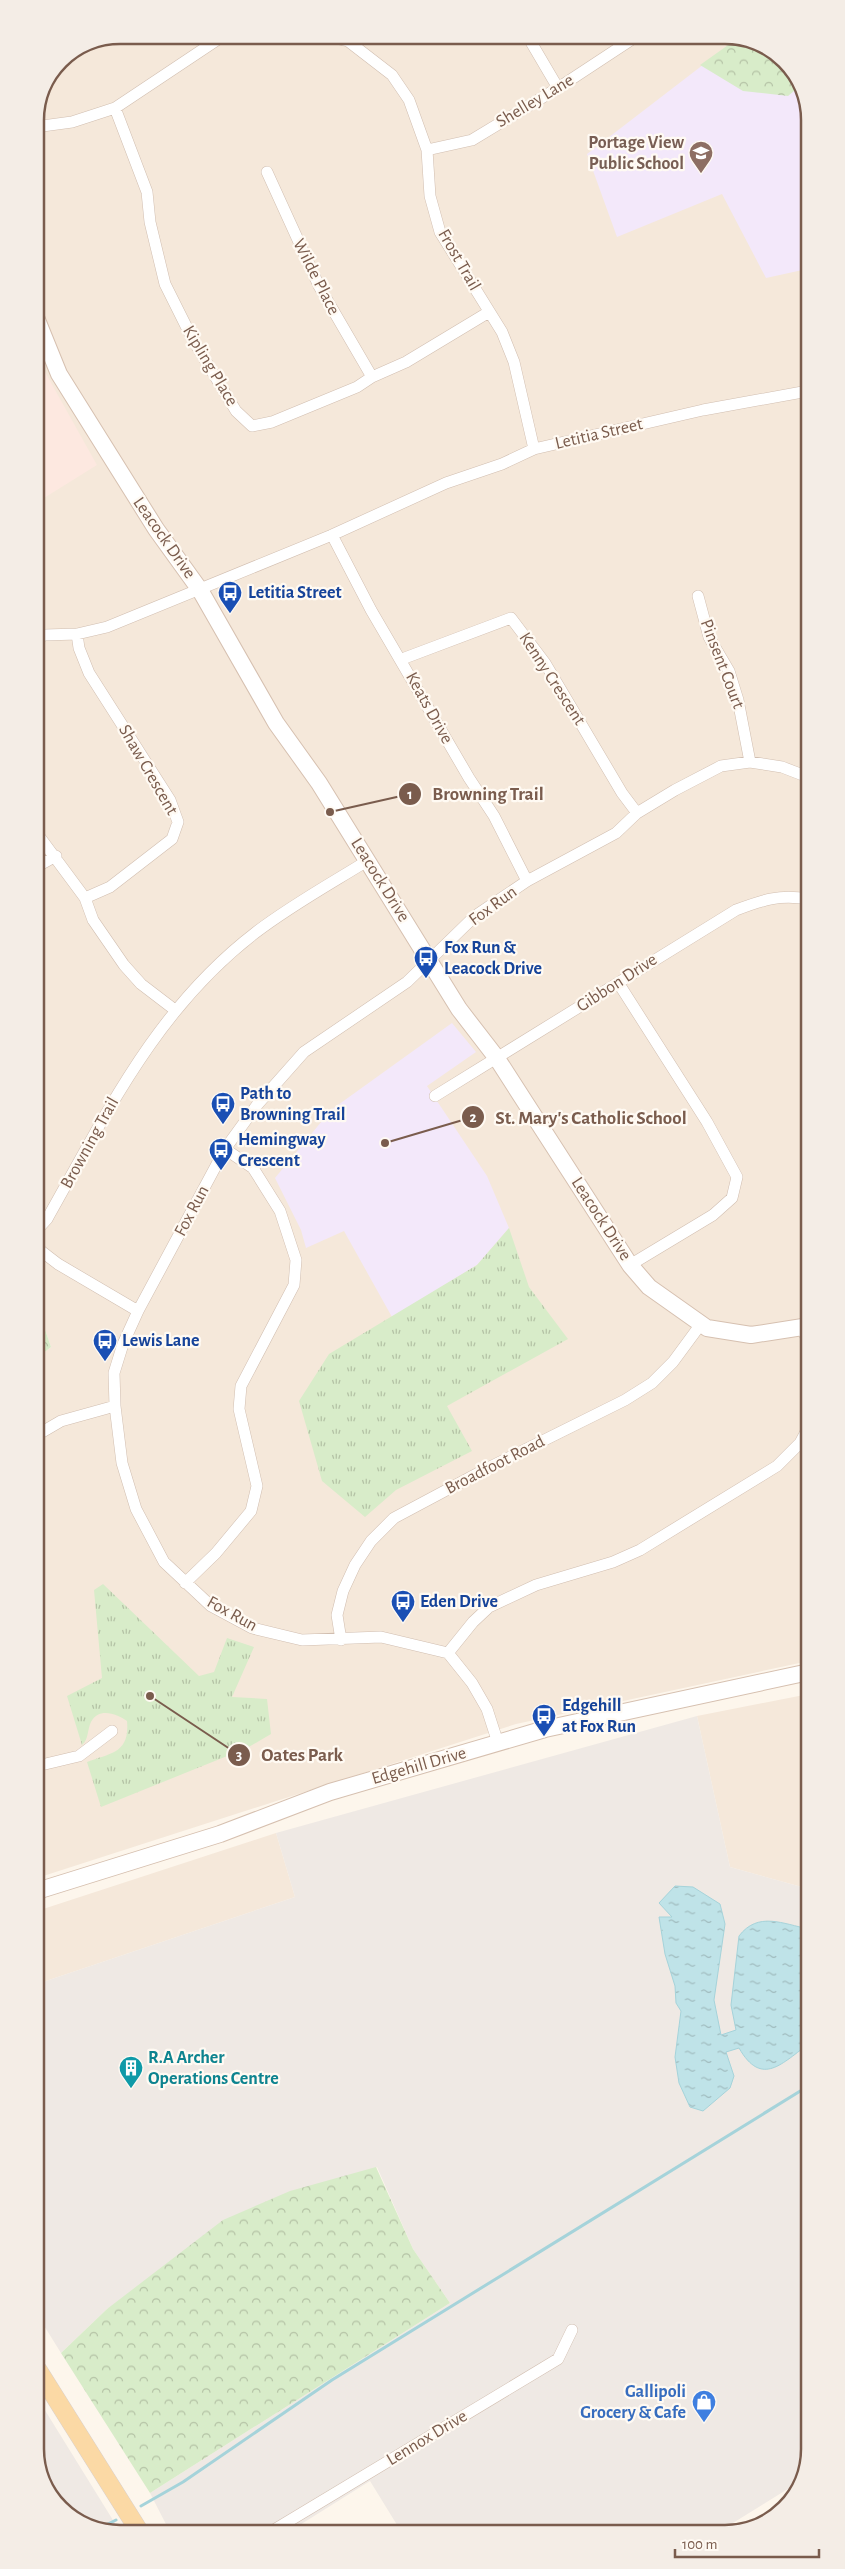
<svg xmlns="http://www.w3.org/2000/svg" width="845" height="2569" font-family="'Alegreya Sans',sans-serif">
  <defs>
    <pattern id="forest-crowns" width="20" height="18" patternUnits="userSpaceOnUse" patternTransform="scale(1.25)"><rect width="20" height="18" fill="#d8ecc9"/><path d="M2 6a3 3 0 1 1 6 0M12 15a3 3 0 1 1 6 0" fill="none" stroke="#b4c2a5"/></pattern>
    <pattern id="park-tufts" width="24" height="20" patternUnits="userSpaceOnUse" patternTransform="scale(1.25)"><rect width="24" height="20" fill="#d8ecc9"/><path d="M3 7l-1-3M5 7V3M7 7l1-3M15 17l-1-3M17 17v-4M19 17l1-3" fill="none" stroke="#b4c2a5"/></pattern>
    <pattern id="water-ripples" width="26" height="14" patternUnits="userSpaceOnUse" patternTransform="scale(1.25)"><rect width="26" height="14" fill="#bfe3e8"/><path d="M2 4q2-2 4 0t4 0M15 11q2-2 4 0t4 0" fill="none" stroke="#a0bbbe"/></pattern>
  </defs>
  <rect width="100%" height="100%" fill="#fdf6ec"/>
  <!-- residential -->
  <path fill="#f5e8da" d="M731,35L781,56L807,98L809,1661L516,1724L37,1878V1358L51,1347L37,1306L35,114L60,60L87,41Z
    M809,1694V1889L730,1867L697,1716Z
    M276,1833L295,1897L37,1984V1911Z"/>
  <!-- commercial -->
  <path fill="#fde8e0" d="M35,354L97,465L36,503Z"/>
  <!-- industrial -->
  <path fill="#efe9e4" d="M697,1716L730,1867L809,1889L810,2450L799,2482L720,2531L402,2533L370,2481L287,2533L171,2534L150,2493L450,2303L413,2249L377,2167L107,2309L61,2353L38,2316L37,1984L295,1897L276,1833Z
    M38,2399L116,2525L121,2534H114L64,2513L38,2471Z"/>
  <!-- education -->
  <path fill="#f3e8fa" d="M738,38L781,56L807,98V269L766,278L722,194L617,237L587,154Z
    M452,1023L476,1052L427,1086L487,1176L509,1228L477,1265L392,1317L344,1231L306,1248L301,1230L275,1178L331,1110Z"/>
  <!-- forest -->
  <path fill="url(#forest-crowns)" d="M738,38L781,56L800,86L788,96L743,91L700,65Z
    M37,1306L51,1347L37,1358Z
    M376,2167L413,2249L450,2303L150,2493L61,2353L107,2309L223,2220L290,2191Z"/>
  <!-- park -->
  <path fill="url(#park-tufts)" d="M509,1228L529,1287L568,1339L447,1406L472,1451L396,1490L365,1517L322,1481L299,1401L329,1354L477,1265Z
    M103,1584L199,1676L214,1672L227,1638L254,1647L232,1697L267,1699L271,1734L247,1748L101,1807L87,1762C111,1753 130,1753 127,1721C117,1714 99,1707 91,1722C87,1730 89,1739 82,1745L67,1696L102,1678L94,1590Z"/>
  <!-- water -->
  <path fill="url(#water-ripples)" stroke="#a5d3da" d="M675,1886L693,1887L720,1904L725,1924L714,2000L721,2035L736,2030L731,2005L739,1936C758,1911 783,1924 809,1929L810,2043C782,2063 762,2088 739,2048L726,2052L734,2076L730,2088L703,2111L690,2107L679,2083L675,2057L681,2011L676,2003L675,1986L665,1954L659,1917H672L659,1903Z"/>
  <g fill="none" stroke-linecap="round" stroke-linejoin="round">
    <!-- stream -->
    <path stroke="#a5d3da" stroke-width="3" d="M141,2506L183,2482L332,2380L810,2085
      M100,2528L116,2520"/>
    <defs>
      <path id="street" d="M528,37L558,88
        M339,39L348,41L392,75L409,100L427,150L430,196L440,232L502,332L514,362L534,449
        M115,108L147,192L150,222L165,284L193,340L236,411L252,426L272,422L357,387L372,377L406,362L489,312
        M35,127L72,122L115,108L217,40
        M427,150L472,140L558,88L637,36
        M267,172L319,286L372,377
        M332,535L371,610L469,778L494,816L527,881
        M698,596L709,637L729,671L738,700L750,762
        M77,634L79,648L89,673L170,800L178,822L172,839L110,887L85,898
        M36,638L45,635L77,634L107,627L332,535L446,483L502,464L534,449L703,410L808,391
        M402,659L511,618L545,663L622,793L637,813
        M36,832L85,898L93,920L124,965L141,984L175,1010
        M36,867L56,856
        M619,984L707,1122L737,1177L732,1198L713,1215L630,1265
        M435,1096L736,910C763,900 779,894 808,899
        M36,1231L47,1219C107,1113 156,1009 255,933C290,906 330,884 367,861
        M36,1247L58,1264L138,1311
        M802,1328L809,1344
        M37,1435L61,1421L115,1406
        M185,1583L216,1553L251,1511L257,1486L239,1409L241,1386L294,1285L296,1260L280,1211L253,1168L225,1149
        M341,1640L337,1615L343,1591L355,1565L371,1541L394,1518L484,1470L625,1400L652,1383L673,1362L701,1324
        M448,1653L473,1622L489,1607L536,1585L613,1562L640,1550L777,1466L800,1443L809,1426
        M498,1743L487,1709L472,1683L448,1653L381,1637L302,1640L252,1628L211,1606L164,1562L136,1509L122,1463L115,1406L114,1373L123,1344L138,1311L225,1149L257,1105L304,1052L407,982L475,916L527,881L616,833L637,813L675,790L721,766L750,762L782,767L808,777
        M37,1766L79,1756L112,1731
        M269,2533L558,2359L572,2330"/>
      <path id="secondary" d="M35,315L59,374L156,529L200,590L276,723L319,783L459,1009L496,1057L630,1265L649,1287L707,1328L751,1335L809,1326
        M37,1891L220,1834L330,1792L545,1729L809,1672"/>
      <path id="primary" d="M38,2370L141,2534"/>
    </defs>
    <!-- street casing -->
    <use href="#street" stroke="#d1beb0" stroke-width="12"/>
    <!-- secondary casing -->
    <use href="#secondary" stroke="#d6c0b0" stroke-width="18"/>
    <!-- primary casing -->
    <use href="#primary" stroke="#dad1cd" stroke-width="19"/>
    <!-- street -->
    <use href="#street" stroke="#fff" stroke-width="11"/>
    <!-- secondary -->
    <use href="#secondary" stroke="#fff" stroke-width="16"/>
    <!-- primary -->
    <use href="#primary" stroke="#fbd9a5" stroke-width="18"/>
  </g>
  <!-- icons -->
  <defs>
    <symbol id="school-pin" viewBox="-11 -11 22 30"><path d="M0 17L-7.5 6A9.5 9.5 0 1 1 7.5 6Z" fill="#8d6e63" stroke="#fffaf3"/><path d="M0-5L7-2L0 1L-7-2ZM-4 1L0 2.5L4 1V4Q0 6-4 4Z" fill="#fff"/></symbol>
    <symbol id="bus-pin" viewBox="-11 -11 22 30"><path d="M0 17L-7.5 6A9.5 9.5 0 1 1 7.5 6Z" fill="#1a4fb4" stroke="#fffaf3"/><path d="M-5-6H5V4H4V6H2V4H-2V6H-4V4H-5ZM-3.5-4V0h7V-4ZM-3.5 1.2v1.5H-2V1.2ZM2 1.2v1.5H3.5V1.2Z" fill="#fff"/></symbol>
    <symbol id="building-pin" viewBox="-11 -11 22 30"><path d="M0 17L-7.5 6A9.5 9.5 0 1 1 7.5 6Z" fill="#0f9aa8" stroke="#fffaf3"/><path d="M-4-6H4V6H1V3H-1V6H-4ZM-2.5-4.3h1.7v1.8h-1.7ZM.8-4.3h1.7v1.8H.8ZM-2.5-1h1.7V.8h-1.7ZM.8-1h1.7V.8H.8Z" fill="#fff"/></symbol>
    <symbol id="shop-pin" viewBox="-11 -11 22 30"><path d="M0 17L-7.5 6A9.5 9.5 0 1 1 7.5 6Z" fill="#3f7fe0" stroke="#fffaf3"/><path d="M-5-2.5h2.3a2.7 3.5 0 0 1 5.4 0H5L5.5 6h-11ZM-1.5-2.5h3a1.5 2.3 0 0 0-3 0Z" fill="#fff"/></symbol>
  </defs>
  <g fill-rule="evenodd">
    <use href="#school-pin" x="687" y="139" width="28" height="38"/>
    <use href="#bus-pin" x="216" y="579" width="28" height="38"/>
    <use href="#bus-pin" x="412" y="944" width="28" height="38"/>
    <use href="#bus-pin" x="209" y="1090" width="28" height="38"/>
    <use href="#bus-pin" x="207" y="1136" width="28" height="38"/>
    <use href="#bus-pin" x="91" y="1327" width="28" height="38"/>
    <use href="#bus-pin" x="389" y="1588" width="28" height="38"/>
    <use href="#bus-pin" x="530" y="1702" width="28" height="38"/>
    <use href="#building-pin" x="117" y="2054" width="28" height="38"/>
    <use href="#shop-pin" x="690" y="2388" width="28" height="38"/>
  </g>
  <g text-anchor="middle" dominant-baseline="central" stroke-width="4.5" stroke-linejoin="round" paint-order="stroke">
    <!-- street labels -->
    <g font-size="18" fill="#7a5c4d" stroke="#fffaf3">
      <text transform="translate(535 101) rotate(-31)">Shelley Lane</text>
      <text transform="translate(459 260) rotate(60)">Frost Trail</text>
      <text transform="translate(316 277) rotate(63)">Wilde Place</text>
      <text transform="translate(210 366) rotate(59)">Kipling Place</text>
      <text transform="translate(599 434) rotate(-13)">Letitia Street</text>
      <text transform="translate(164 538) rotate(55)">Leacock Drive</text>
      <text transform="translate(722 664) rotate(69)">Pinsent Court</text>
      <text transform="translate(552 679) rotate(57)">Kenny Crescent</text>
      <text transform="translate(429 708) rotate(61)">Keats Drive</text>
      <text transform="translate(148 770) rotate(60)">Shaw Crescent</text>
      <text transform="translate(380 880) rotate(58)">Leacock Drive</text>
      <text transform="translate(493 906) rotate(-36)">Fox Run</text>
      <text transform="translate(617 983) rotate(-33)">Gibbon Drive</text>
      <text transform="translate(90 1143) rotate(-61)">Browning Trail</text>
      <text transform="translate(192 1211) rotate(-62)">Fox Run</text>
      <text transform="translate(601 1219) rotate(57)">Leacock Drive</text>
      <text transform="translate(495 1465) rotate(-27)">Broadfoot Road</text>
      <text transform="translate(232 1614) rotate(29)">Fox Run</text>
      <text transform="translate(419 1766) rotate(-16)">Edgehill Drive</text>
      <text transform="translate(427 2438) rotate(-31)">Lennox Drive</text>
    </g>
    <!-- education labels -->
    <g font-size="18" font-weight="bold" fill="#785e54" stroke="#fffaf3" text-anchor="end">
      <text x="684" y="143">Portage View<tspan x="684" dy="21">Public School</tspan></text>
    </g>
    <!-- transit labels -->
    <g font-size="18" font-weight="bold" fill="#164399" stroke="#fffaf3" text-anchor="start">
      <text x="248" y="593">Letitia Street</text>
      <text x="444" y="948">Fox Run &amp;<tspan x="444" dy="21">Leacock Drive</tspan></text>
      <text x="240" y="1094">Path to<tspan x="240" dy="21">Browning Trail</tspan></text>
      <text x="238" y="1140">Hemingway<tspan x="238" dy="21">Crescent</tspan></text>
      <text x="122" y="1341">Lewis Lane</text>
      <text x="420" y="1602">Eden Drive</text>
      <text x="562" y="1706">Edgehill<tspan x="562" dy="21">at Fox Run</tspan></text>
    </g>
    <!-- culture labels -->
    <g font-size="18" font-weight="bold" fill="#0d838f" stroke="#fffaf3" text-anchor="start">
      <text x="148" y="2058">R.A Archer<tspan x="148" dy="21">Operations Centre</tspan></text>
    </g>
    <!-- shop labels -->
    <g font-size="18" font-weight="bold" fill="#366cbe" stroke="#fffaf3" text-anchor="end">
      <text x="686" y="2392">Gallipoli<tspan x="686" dy="21">Grocery &amp; Cafe</tspan></text>
    </g>
  </g>
  <!-- crop -->
  <path d="M0 0H845V2569H0ZM120 44H725A76 76 0 0 1 801 120V2449A76 76 0 0 1 725 2525H120A76 76 0 0 1 44 2449V120A76 76 0 0 1 120 44Z" fill="#f4ede6" fill-rule="evenodd"/>
  <path fill="none" stroke="#7a5c4d" stroke-width="2.5" d="M120 44H725A76 76 0 0 1 801 120V2449A76 76 0 0 1 725 2525H120A76 76 0 0 1 44 2449V120A76 76 0 0 1 120 44Z"/>
  <!-- callouts -->
  <path fill="none" stroke="#7a5c4d" stroke-width="2" d="M330 812L410 794M385 1143L473 1117M150 1696L239 1755"/>
  <g fill="#7a5c4d" stroke="#fffaf3" stroke-width="2">
    <circle cx="330" cy="812" r="5"/>
    <circle cx="385" cy="1143" r="5"/>
    <circle cx="150" cy="1696" r="5"/>
    <circle cx="410" cy="794" r="12"/>
    <circle cx="473" cy="1117" r="12"/>
    <circle cx="239" cy="1755" r="12"/>
  </g>
  <g font-size="15" text-anchor="middle" font-weight="bold" fill="#fff">
    <text x="410" y="799">1</text>
    <text x="473" y="1122">2</text>
    <text x="239" y="1760">3</text>
  </g>
  <g font-size="19" text-anchor="middle" font-weight="bold" fill="#7a5c4d" stroke="#fffaf3" stroke-width="4.5" stroke-linejoin="round" paint-order="stroke">
    <text x="488" y="800">Browning Trail</text>
    <text x="591" y="1124">St. Mary's Catholic School</text>
    <text x="302" y="1761">Oates Park</text>
  </g>
  <!-- scale -->
  <path d="M675 2549v8h144v-8" fill="none" stroke="#7a5c4d" stroke-width="2.5"/>
  <text x="682" y="2549" font-size="15" fill="#7a5c4d" stroke="#fffaf3" stroke-width="4" paint-order="stroke">100 m</text>
</svg>
